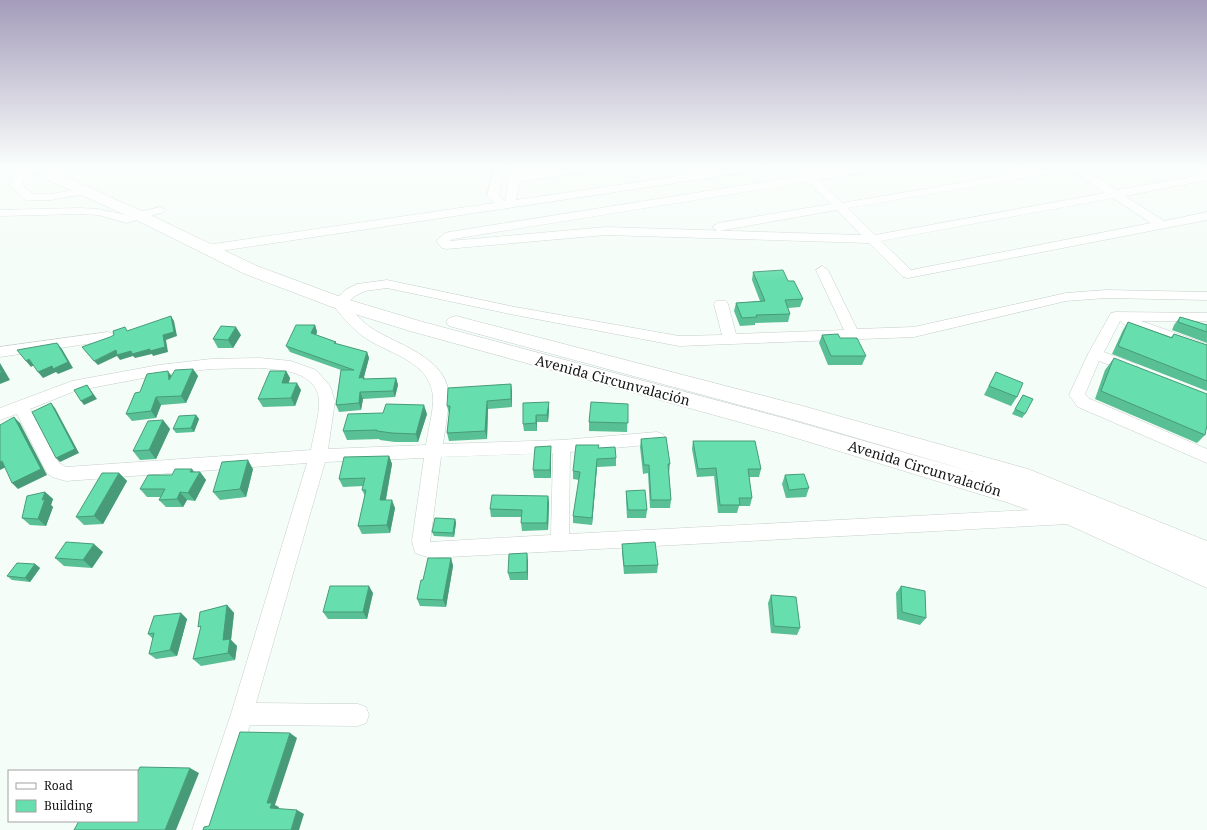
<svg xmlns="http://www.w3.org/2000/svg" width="1207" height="830" font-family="'Noto Serif',serif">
  <rect width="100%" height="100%" fill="#f4fdf8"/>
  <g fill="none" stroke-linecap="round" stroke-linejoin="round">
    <defs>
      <path id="minor" d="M0,165H6L1,168Z
        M27,165H35L36,167C31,174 23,176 22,185L33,194H52L83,188L89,191L87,193L52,200H26L10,186L15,175Z
        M495,165H505L499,195L505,201L512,165H522L521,175L590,165H619L614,168L519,182L516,200L753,165H781L776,168L207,253L201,249L207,245L494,203L487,196Z
        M792,165H803L813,175L872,165H898L893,168L819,180L842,203L1063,165H1088L1082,168L1117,190L1207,174V180L1125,196L1164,221L1207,212V220L908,278L903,277L869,243L606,235L446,249L442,248L436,241L445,233L449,232L802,176ZM1071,170L1105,193L875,235L848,208ZM808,182L831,204L718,223L712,227L718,231L837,210L861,235L606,227L449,241L453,239ZM1113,198L1151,223L911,270L881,241Z
        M160,207L166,210L164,212L127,223L98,215L80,214L0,216V210L80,208L98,209L127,215Z
        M822,266L828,270L857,329L914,327L1066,293L1106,290L1207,292V300L1106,298L1066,301L914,337L679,346L515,315L387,288L365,291L355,296L347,303C354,313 363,323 373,329C400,346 449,358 449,398C448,413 445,429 443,444L562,440L657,432L663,434L665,438L663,442L657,444L570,452L569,534L1068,508L1074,511L1077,516L1074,521L1068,524L430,558L415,553L412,541L424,458L325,462L256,703L358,704L366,707L369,715L366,723L358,726L250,725L216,830H192L231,714L307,463L66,481L52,477L47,473L17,414L0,420V408L72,381L159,365L211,359L260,358L291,361L316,370L330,386L335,401L328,449L426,445C428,431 434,409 433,396C429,359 386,354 361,335C350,326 340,315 332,303L345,290L357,284L387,280L515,307L679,336L722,335L714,304L716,301H726L728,304L736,334L844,330L816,270ZM260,368C282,370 317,371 319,401C320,413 313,437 311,450L66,467L59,463L30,409L75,391L159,375L211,369ZM553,453L551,535L430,542L441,457Z
        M1116,312L1207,313V321H1141L1207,344V354L1123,324L1120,321L1104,352L1136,364L1138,368L1136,372L1131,373L1099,361L1085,394L1090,399L1207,449V463L1078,407L1069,395L1088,354L1111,313Z
        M108,332L113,334L115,337L113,340L0,357V347Z"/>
      <path id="highway" d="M20,165H39L146,213L257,266L346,299L423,322L783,418L973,472L799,421L449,326L446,322L449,318L456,316L799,405L1028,469L1207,541V588L1062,522L1009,503L783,434L410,331L332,307L245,274L134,219L22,168Z"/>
    </defs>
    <!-- minor casing -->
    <use href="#minor" stroke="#c6cfca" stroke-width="1"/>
    <!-- highway casing -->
    <use href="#highway" stroke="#c6cfca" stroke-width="1"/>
    <!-- minor -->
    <use href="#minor" fill="#fff" fill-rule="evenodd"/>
    <!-- highway -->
    <use href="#highway" fill="#fff" fill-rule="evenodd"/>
  </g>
  <!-- wall -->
  <path fill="#59bf95" d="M753,272L788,281L803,299L800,307L788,308L790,314L788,322L755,323V325L740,326L734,311L736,303L760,301L752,280Z
    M1180,317L1207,325V343L1172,330L1174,325Z
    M1128,322L1171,337L1174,334L1207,345V391L1112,354L1123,330Z
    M315,325L317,332L316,335L336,342V344L367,352L369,358L364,377L365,379L396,378L398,385L395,397L363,399L361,410L339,412L336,405L341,370L290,352L286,346Z
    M241,335L233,348H218L213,339Z
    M822,335L866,356L862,365H828L819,343Z
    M1114,358L1205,435L1197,443L1095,399L1105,370Z
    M193,369L198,376L186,403L161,405L156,418L132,421L126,414L140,392L171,376Z
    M286,371L290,378L289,383L301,390L295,406L263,407L258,399Z
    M996,372L1017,397L1011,406L984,395L991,381Z
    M511,384L512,392V407L488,409L487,439L449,441L447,433L449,414L447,406Z
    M1023,395L1025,414L1022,418L1012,414Z
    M523,403L549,410L548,422H537V431H524L523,424Z
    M628,404L627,432L589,431V422Z
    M427,414L418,442H395L380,440L379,439L347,440L343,431Z
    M196,415L199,419L194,432L176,433L173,429Z
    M163,420L170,429L156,459L140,460L133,451Z
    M641,439L670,464L669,473L671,500L670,508H650L648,473L643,474L640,447Z
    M693,441L761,469L759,477H749L752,498L750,506H739L737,513H718L714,476L697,477L692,449Z
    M599,448L616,458V466L597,467L592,525L573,523V516L579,480L573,479V471Z
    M551,455V478H534L533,470Z
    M389,456L392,464L386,500L395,508L390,533L362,534L358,526L365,496L362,490L363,486L343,487L339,479Z
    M253,469L246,497L220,500L213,492Z
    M194,472H200L206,480L195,501L187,500L183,507H166L159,500L161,497H147L140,489L172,475Z
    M119,473L127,481L103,524L84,525L76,517Z
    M785,475L809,488L806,497L786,498L782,484Z
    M626,491L647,510L646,518H627L626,499Z
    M45,492L53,499L51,505L53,507L46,526L30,525L22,518Z
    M548,496L549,503L548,530L522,531L521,523V517H491L490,509Z
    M455,519L456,523L454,537L434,536L432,532Z
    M622,544L658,565L657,573L624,574L622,552Z
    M103,552L92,568L64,566L55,558Z
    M451,558L453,566L446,607L420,606L417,599L423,580Z
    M528,561V580H510L508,573Z
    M35,564L40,568L30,582L12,580L7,576Z
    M901,586L926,618L920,625L897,619L896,593Z
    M373,593L367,619H328L323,612Z
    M771,595L800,628L797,635L771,633L768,603Z
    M227,605L234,613L231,640L237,646L235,660L201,666L193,659Z
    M181,613L187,619L177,656L156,659L149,654L153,639L148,634Z"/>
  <!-- shaded-wall -->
  <path fill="#489b79" d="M171,316L174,321L177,336L166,340L168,352L153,356L152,354L135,358L133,356L120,360L117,356L98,365L94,361L116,350L163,335Z
    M315,325L317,332L314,340L311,333Z
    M236,327L241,335L233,348L228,340Z
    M57,343L62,349L73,368L58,374L56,372L43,378L38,372Z
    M367,352L369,358L362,384L359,378Z
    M29,359L34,365L31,367L26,361Z
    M0,363L10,380L0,384Z
    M193,369L198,376L186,403L181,396Z
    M168,371L173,378L169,380Z
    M286,371L290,378L286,391L282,383Z
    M396,378L398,385L395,397L393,391Z
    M297,383L301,390L295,406L291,398Z
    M511,384L512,392V407L511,399Z
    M87,385L97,399L84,405L81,401Z
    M360,392L363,399L361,410L359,403Z
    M156,397L161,405L156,418L151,411Z
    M487,401L488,409L487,439L485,431Z
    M549,402V410L548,422L547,415Z
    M51,403L55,408L79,453L60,462L56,458Z
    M424,405L427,414L418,442L416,434Z
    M196,415L199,419L194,432L191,428Z
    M536,415L537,422V431L536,423Z
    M14,417L20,423L47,475L18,489L12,483Z
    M163,420L170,429L156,459L149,450Z
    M551,446V478L550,470Z
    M389,456L392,464L384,508L380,500Z
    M597,459V467L592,525V518Z
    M248,460L253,469L246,497L240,489Z
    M2,461L8,466L0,470V462Z
    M192,469L198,477L200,472L206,480L195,501L188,493L190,472Z
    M119,473L127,481L103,524L94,516Z
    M45,492L53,499L51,505L53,507L46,526L38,519Z
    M180,492L187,500L183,507L177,499Z
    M548,496L549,503L548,530L547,523Z
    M392,500L395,508L390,533L387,525Z
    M455,519L456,523L454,537L453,533Z
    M94,544L103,552L92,568L83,560Z
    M527,553L528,561V580L527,572Z
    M451,558L453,566L446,607L443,600Z
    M35,564L40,568L30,582L25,578Z
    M369,586L373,593L367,619L363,612Z
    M227,605L234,613L231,640L237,646L235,660L228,653L223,640Z
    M181,613L187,619L177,656L170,650Z
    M290,733L297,738L275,805L279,807L277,813L270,808L267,803Z
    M190,768L199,773L176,830H165Z
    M297,810L304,814L299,830H291Z"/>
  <!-- building -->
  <path fill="#67dead" stroke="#489b79" d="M783,270L788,281H794L803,299L785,300L790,314L756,315L757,317L742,318L736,303L765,301L753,272Z
    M171,316L174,332L163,335L165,347L150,351V349L132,354L131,351L117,355L116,350L94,361L82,347L110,337L114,335L113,331L125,327L127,331Z
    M1180,317L1207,325V332L1178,322Z
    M1128,322L1172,338L1174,334L1207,345V381L1118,346Z
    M296,325H315L311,333L336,342L334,343L367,352L359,378L364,377L363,379L396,378L393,391L360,392L359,403L336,405L341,370H354L286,346Z
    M221,326L236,327L228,340L213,339Z
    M838,334L840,338H857L866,356H831L822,335Z
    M57,343L68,362L53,369L52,366L38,372L29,359L26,361L17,350Z
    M1114,358L1207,394V425L1205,435L1101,391L1112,362Z
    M0,368L2,373H0Z
    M193,369L181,396L156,397L151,411L126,414L135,393L140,392L147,374L168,371L169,380L175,370Z
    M270,371H286L282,383H297L291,398L258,399Z
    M996,372L1023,383L1017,397L989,386Z
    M511,384V399L487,401L485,431L447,433L450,406H447L448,388Z
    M87,385L93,395L81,401L74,390Z
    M1023,395L1033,399L1025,414L1015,409Z
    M549,402L547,415H536V423L523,424V403Z
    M591,402L628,404V423L589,422Z
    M51,403L75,449L56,458L32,412Z
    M386,404L424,405L416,434L392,433L377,431V430L343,431L348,414L383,413Z
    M196,415L191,428L173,429L179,416Z
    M14,417L41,469L12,483L2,461L0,462V425Z
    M163,420L149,450L133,451L148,421Z
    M666,437L670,464H668L671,500H651L649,465H644L641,439Z
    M693,441H755L761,469H748L752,498H739L740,505H720L716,468L698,469Z
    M576,445H599L598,448L615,447L616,458L597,459L592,518L573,516L580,472L573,471Z
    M551,446L550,470H533L535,447Z
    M389,456L380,500H392L387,525L358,526L366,490H362L365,478L339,479L344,457Z
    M248,460L240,489L213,492L222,462Z
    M175,469H192L190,472H200L188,493L180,492L177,499L159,500L165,489H140L148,475H172Z
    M102,473H119L94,516L76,517Z
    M804,474L809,488L789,490L785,475Z
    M645,490L647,510H628L626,491Z
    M45,492L42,500L45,499L38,519L22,518L27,496Z
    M492,495L548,496L547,523H521L522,510L490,509Z
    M435,518L455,519L453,533L432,532Z
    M66,542L94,544L83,560L55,558Z
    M655,542L658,565L624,566L622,544Z
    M527,553V572L508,573L509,554Z
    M428,558H451L443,600L417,599L421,580H423Z
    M17,563L35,564L25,578L7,576Z
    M330,586H369L363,612H323Z
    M901,586L925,591L926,618L902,612Z
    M771,595L796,597L800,628L774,626Z
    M227,605L223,640L230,639L228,653L193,659L201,626L198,627L200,612Z
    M181,613L170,650L149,654L154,633L148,634L154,616Z
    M240,732L290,733L267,803H272L270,808L297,810L291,830H203L204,827L209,826Z
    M140,767L190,768L165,830H74L79,821H137V773Z"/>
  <!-- sky -->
  <linearGradient id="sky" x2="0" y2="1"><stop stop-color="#a49cba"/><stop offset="0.59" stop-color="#fafefc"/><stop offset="1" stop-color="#fafefc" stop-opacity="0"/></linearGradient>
  <rect width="1207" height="281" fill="url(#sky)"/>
  <g text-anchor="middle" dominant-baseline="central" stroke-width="4" stroke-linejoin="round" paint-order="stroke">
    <!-- street labels -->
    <g font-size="14" fill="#131614" stroke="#fff">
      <text transform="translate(613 380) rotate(15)">Avenida Circunvalación</text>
      <text transform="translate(925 468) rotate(17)">Avenida Circunvalación</text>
    </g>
  </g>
  <!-- legend -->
  <rect x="8" y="770" width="130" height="52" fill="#ffffff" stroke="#a1a2a1"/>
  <rect x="16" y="783" width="20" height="6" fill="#ffffff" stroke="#a1a2a1"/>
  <text x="44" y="790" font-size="12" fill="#131614">Road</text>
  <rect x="16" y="800" width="20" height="12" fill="#67dead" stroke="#a1a2a1"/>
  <text x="44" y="810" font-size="12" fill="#131614">Building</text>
</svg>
